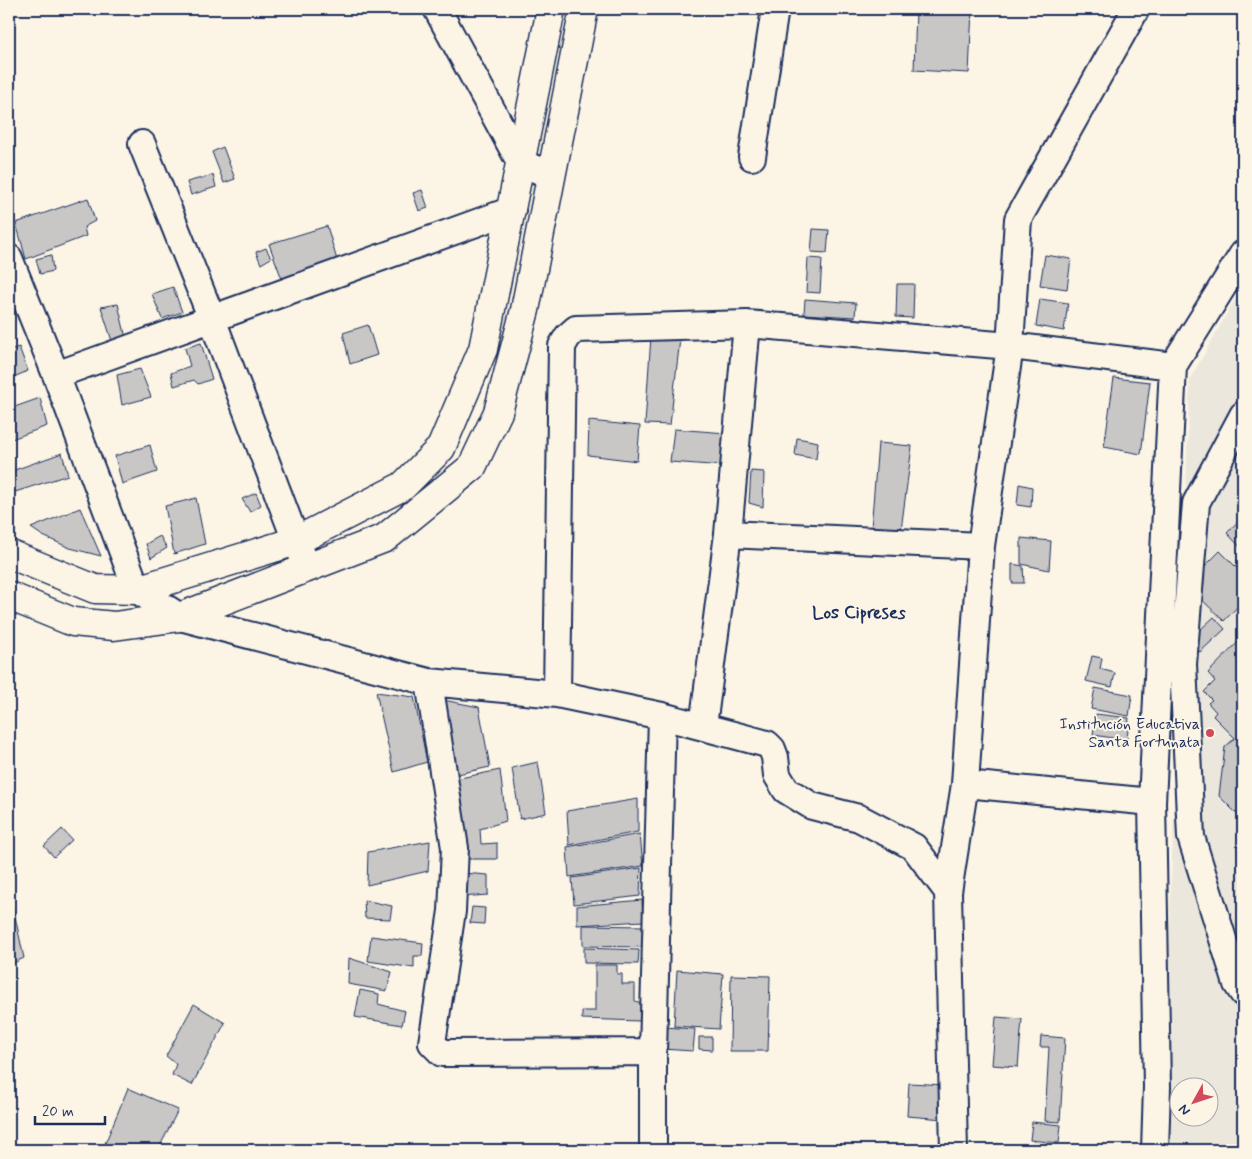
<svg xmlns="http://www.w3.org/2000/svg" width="1252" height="1159" font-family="Mynerve,sans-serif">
  <rect width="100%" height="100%" fill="#fcf5e5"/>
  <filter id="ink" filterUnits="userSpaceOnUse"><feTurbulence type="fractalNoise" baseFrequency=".02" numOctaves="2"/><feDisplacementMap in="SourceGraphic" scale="10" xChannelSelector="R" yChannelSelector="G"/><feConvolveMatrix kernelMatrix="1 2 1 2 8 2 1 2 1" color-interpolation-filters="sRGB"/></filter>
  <g filter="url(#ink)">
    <!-- built -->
    <path fill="#ece7dc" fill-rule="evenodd" d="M1243,285V1150H1161L1190,379ZM1180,1086H1210V1116H1180Z"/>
    <!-- building -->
    <path fill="#c8c7c6" stroke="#1b2f5e" d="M916,9H972L969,73L914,70Z
      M223,147L235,179L224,183L212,152Z
      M213,175L216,187L191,195L187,182Z
      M422,190L428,208L419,211L413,193Z
      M88,198L95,221L84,227L86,236L26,259L16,223Z
      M327,226L337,260L282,279L269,244Z
      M813,229L829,230L827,253L811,252Z
      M266,248L271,258L261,264L256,252Z
      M51,255L53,271L40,274L36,259Z
      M1045,255L1071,259L1067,289L1040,285Z
      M808,258L822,259L820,293L806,292Z
      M897,284H914L913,318L896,317Z
      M173,287L182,312L162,319L152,294Z
      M805,299L856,303L855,317L804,314Z
      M1040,299L1068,303L1064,331L1036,326Z
      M118,304L126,338L112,341L101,307Z
      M368,325L377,355L350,364L343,333Z
      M651,336L680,339L670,425L645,424Z
      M201,343L212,379L198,384L194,380L174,386L171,373L190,366L185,348Z
      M19,347L28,371L9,379V350Z
      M140,369L151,397L122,405L117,375Z
      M1114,378L1150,382L1141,454L1104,447Z
      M40,398L47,426L9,440V409Z
      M589,421L640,426L637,461L588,455Z
      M674,429L727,433L724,466L670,462Z
      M797,438L818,442L816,459L795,455Z
      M878,443L912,446L901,530L871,529Z
      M150,445L157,472L122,484L115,456Z
      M62,453L68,475L9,494V472Z
      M751,471L764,472L763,507L749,503Z
      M1019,484L1032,487L1031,507L1017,505Z
      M256,493L261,505L250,512L242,499Z
      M196,498L205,544L174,554L165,506Z
      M80,508L101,556L70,548L43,536L31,528Z
      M1243,516V550L1227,533Z
      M160,536L167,548L151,558L146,544Z
      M1021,538L1051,541L1049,570L1021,564Z
      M1220,551L1243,574V601L1224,621L1197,595L1203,588L1193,578Z
      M1012,564L1023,566L1024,583H1012Z
      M1214,617L1225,629L1200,652L1189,640Z
      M1243,637V820L1219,796L1225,747L1235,738L1213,716L1216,712L1208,703L1212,700L1204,692L1215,681L1208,673Z
      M1092,656L1102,658L1100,669L1115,673L1112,687L1086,681Z
      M1095,688L1132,695L1129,716L1091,709Z
      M376,692L414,697L427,762L394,772Z
      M443,700L479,707L490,767L453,775Z
      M1096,714L1129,718L1127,740L1093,735Z
      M538,762L546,813L520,819L512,768Z
      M500,770L506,821L480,829L481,844L497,843V859H462L455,779Z
      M638,799V832L569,845L567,811Z
      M62,829L72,840L54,857L44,846Z
      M640,834L643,866L569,877L567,847Z
      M430,841L428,871L367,885L368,852Z
      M641,868L640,896L574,904L572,878Z
      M463,873L488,875V895L461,897Z
      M9,889L24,958L9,965Z
      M364,900L392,906L390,919L365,918Z
      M642,900L643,921L577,925V906Z
      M472,907L485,908L484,924L470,923Z
      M583,925L644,926L642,947L583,946Z
      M371,936L423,943L422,956H414V968L368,961Z
      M584,948L639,950L638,964L584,963Z
      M349,958L392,972L387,991L348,984Z
      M595,965H617V974H622V984H635V1001L641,1003L640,1021L582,1019V1011H595Z
      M677,970L723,974L719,1029L674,1026Z
      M731,975L770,976L768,1051H730Z
      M360,990L379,994L378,1004L405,1011L402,1025L355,1017Z
      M194,1004L225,1023L192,1085L172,1075L176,1064L166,1056Z
      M996,1017L1022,1019L1018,1067L992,1065Z
      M664,1027L695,1029L693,1051L662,1049Z
      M1041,1036L1065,1038L1060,1122L1045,1121L1049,1047H1040Z
      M699,1037H712V1050L699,1049Z
      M909,1083L946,1085L944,1119L907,1116Z
      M128,1088L178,1110L158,1150H120L104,1146Z
      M1032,1122L1061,1125L1059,1143L1030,1140Z
      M995,1144L1048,1148V1150H994Z"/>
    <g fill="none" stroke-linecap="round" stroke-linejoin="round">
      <defs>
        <path id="minor" d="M437,9L520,162L551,176
          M142,144L212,319L296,541L308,568
          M752,157L775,9
          M9,258L56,375L137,590L180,617L429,682L557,694L662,716L767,744L772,749L775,757L777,775L786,790L812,806L859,818L914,847L948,892
          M56,375L512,210
          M1243,415L1196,503L1183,664L1191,837L1237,984L1243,993
          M728,534L981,546
          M429,682L455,848L452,911L432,1043L442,1053L653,1052
          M557,694L562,346L568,336L576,329L747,324L1010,346L1173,366
          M703,726L728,534L747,324
          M965,784L1152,802
          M653,1150V1052L662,716
          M954,1150L948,892L965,784L981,546L1010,346L1018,219L1136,9
          M1155,1150L1157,1087L1152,802L1173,366L1243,254"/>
        <path id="secondary" d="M9,554L95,589L137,590L296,541L403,486L441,448L483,349L551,9
          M9,596L73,622L114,626L180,617L385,538L472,467L498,412L525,310L584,9"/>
      </defs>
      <!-- minor casing -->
      <use href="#minor" stroke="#1b2f5e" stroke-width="30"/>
      <!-- secondary casing -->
      <use href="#secondary" stroke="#1b2f5e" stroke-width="31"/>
      <!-- minor -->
      <use href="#minor" stroke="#fcf5e5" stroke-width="26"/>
      <!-- secondary -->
      <use href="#secondary" stroke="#fcf5e5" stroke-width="28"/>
    </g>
  </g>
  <!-- markers -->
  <circle fill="#d1495b" stroke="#fcf5e5" stroke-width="2" cx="1210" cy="733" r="5"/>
  <g text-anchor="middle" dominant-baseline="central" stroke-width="4" stroke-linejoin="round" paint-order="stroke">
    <!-- poi labels -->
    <g font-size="16" fill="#1b2f5e" stroke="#fcf5e5" text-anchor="end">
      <text x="1200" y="724">Institución Educativa<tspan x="1200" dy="18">Santa Fortunata</tspan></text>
    </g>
    <!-- neighbourhood labels -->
    <g font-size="18" font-weight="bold" fill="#1b2f5e" stroke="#fcf5e5">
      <text x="859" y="613">Los Cipreses</text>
    </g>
  </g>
  <!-- margin -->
  <rect width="1252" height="1159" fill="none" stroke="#fcf5e5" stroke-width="30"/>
  <rect x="15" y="15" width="1222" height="1129" fill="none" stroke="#1b2f5e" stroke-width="2" filter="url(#ink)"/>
  <!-- north arrow -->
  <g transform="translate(1194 1102) rotate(230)"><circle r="24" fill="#fcf5e5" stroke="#a2a6af"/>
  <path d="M0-4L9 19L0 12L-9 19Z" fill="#d1495b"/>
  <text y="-8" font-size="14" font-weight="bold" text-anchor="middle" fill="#1b2f5e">N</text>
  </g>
  <!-- scale -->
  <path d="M35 1116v8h70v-8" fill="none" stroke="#1b2f5e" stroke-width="2.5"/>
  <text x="42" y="1116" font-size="15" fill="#1b2f5e" stroke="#fcf5e5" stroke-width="4" paint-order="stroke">20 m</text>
</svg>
